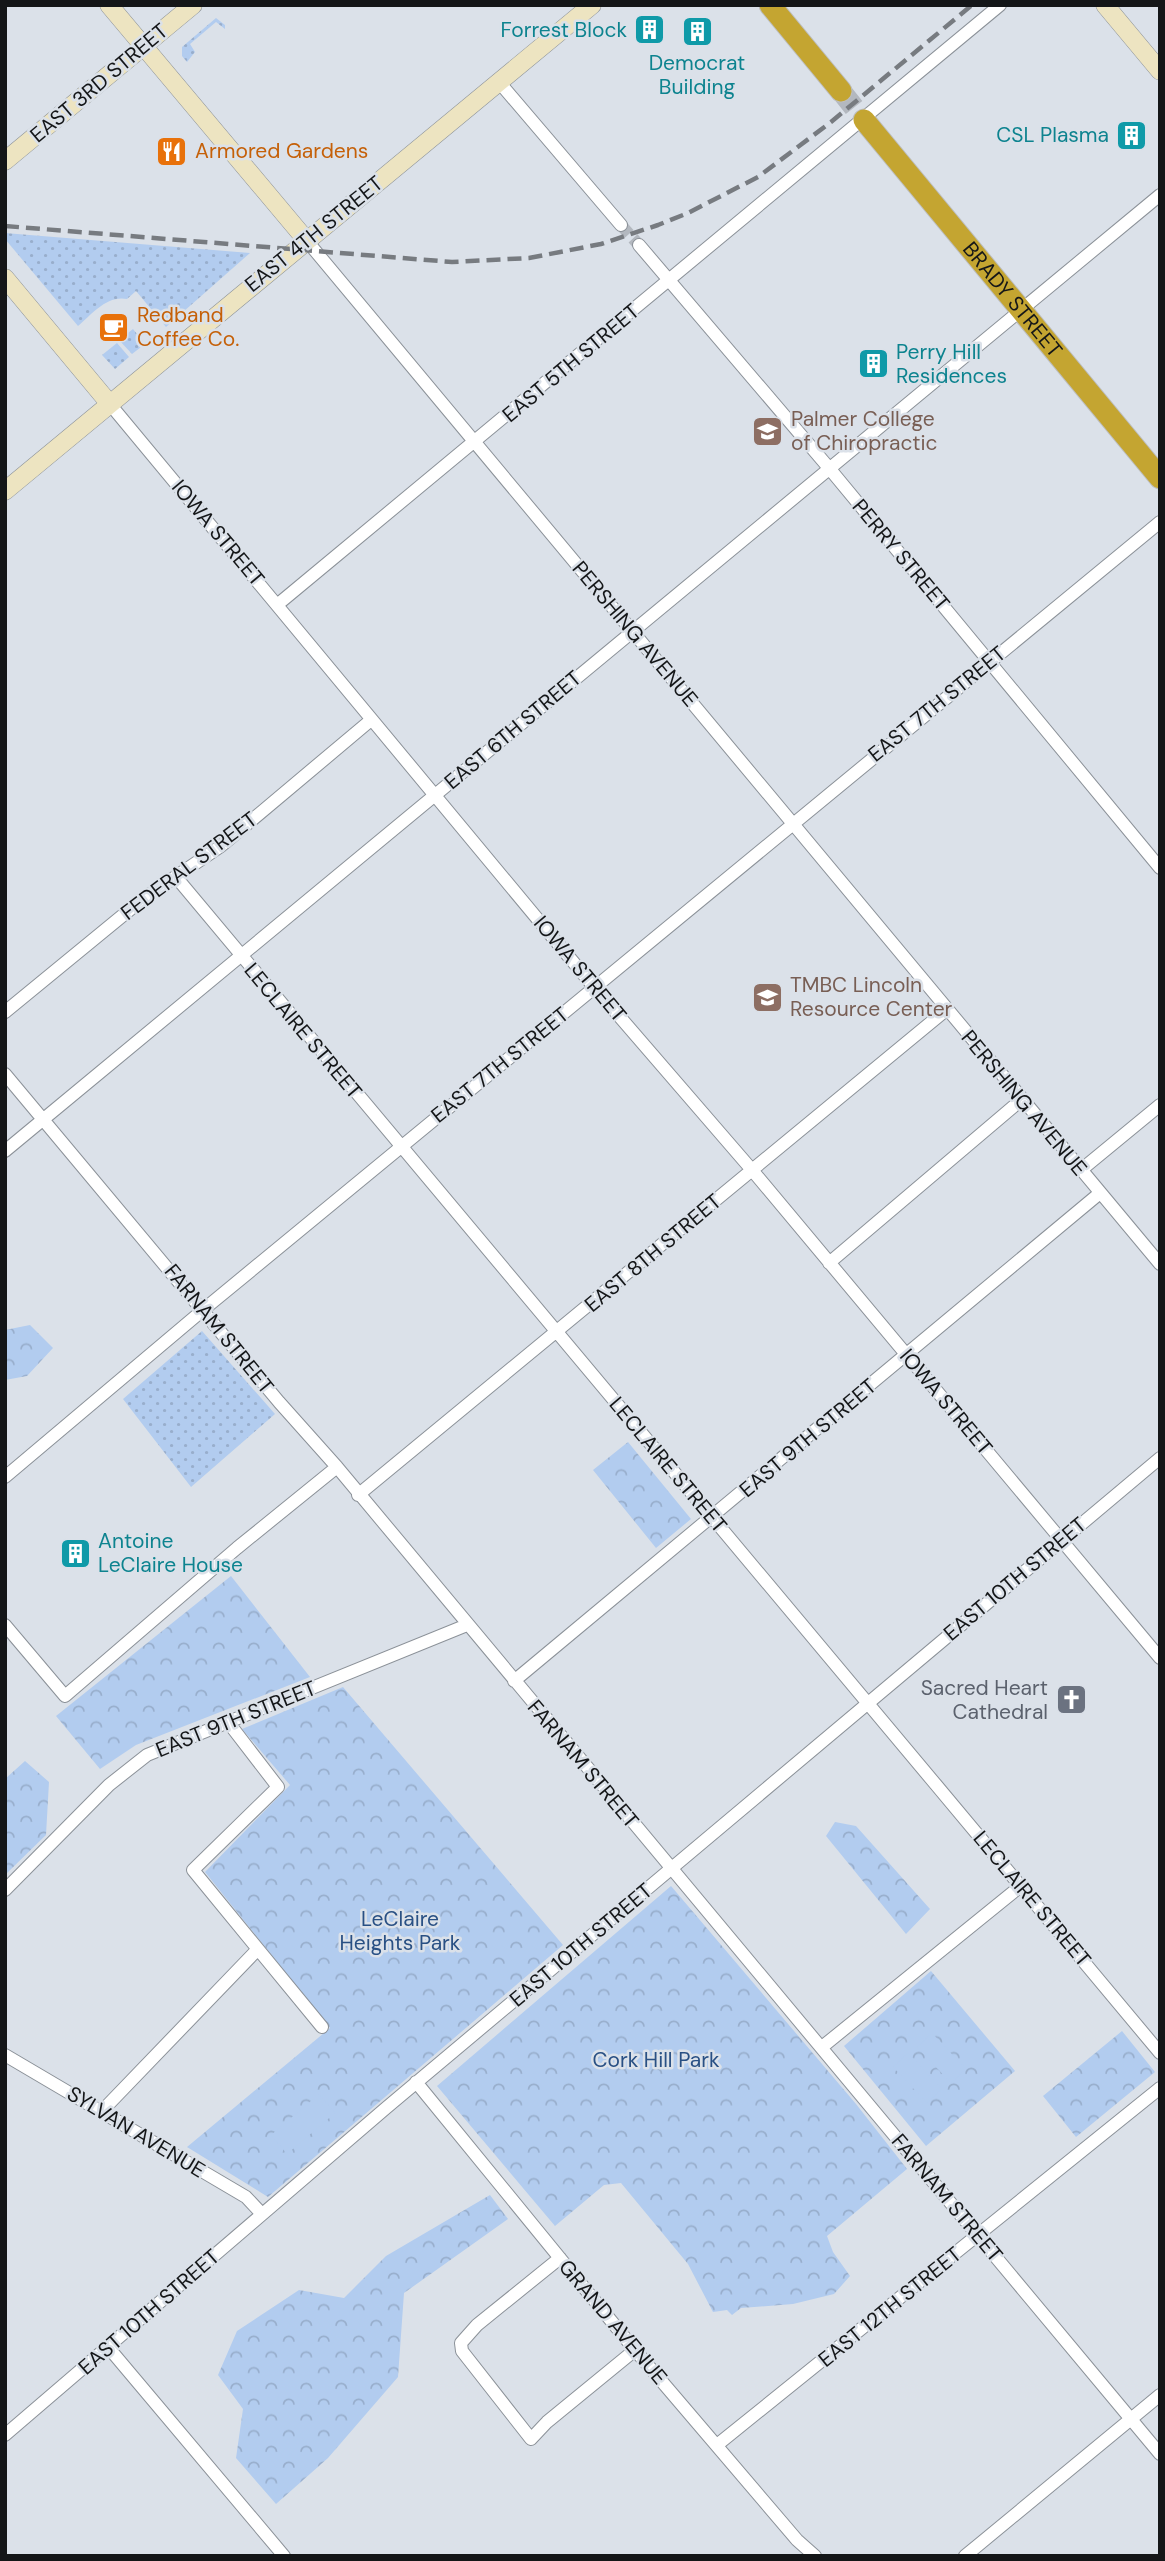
<svg xmlns="http://www.w3.org/2000/svg" width="1165" height="2561" font-family="'DM Sans',sans-serif">
  <defs>
    <pattern id="grass-dots" width="8" height="8" patternUnits="userSpaceOnUse" patternTransform="scale(1.75)"><rect width="8" height="8" fill="#b2ccef"/><path d="M2 2h.1M6 6h.1" fill="none" stroke="#98aecc" stroke-width="1.8" stroke-linecap="round"/></pattern>
    <pattern id="forest-crowns" width="20" height="18" patternUnits="userSpaceOnUse" patternTransform="scale(1.75)"><rect width="20" height="18" fill="#b2ccef"/><path d="M2 6a3 3 0 1 1 6 0M12 15a3 3 0 1 1 6 0" fill="none" stroke="#98aecc"/></pattern>
  </defs>
  <rect width="100%" height="100%" fill="#dbe1e9"/>
  <!-- grass -->
  <path fill="url(#grass-dots)" d="M216,18L225,25V29L216,22L190,44L195,52L187,62L182,56V47Z
    M5,233L250,253L166,327L136,291L127,299C107,295 92,314 78,326L5,239Z
    M133,329L145,344L132,354L119,340Z
    M117,343L129,357L115,369L102,355Z
    M202,1331L275,1414L191,1487L123,1399Z"/>
  <!-- forest -->
  <path fill="url(#forest-crowns)" d="M30,1325L53,1348L27,1376L5,1380V1330Z
    M628,1442L691,1519L656,1548L593,1470Z
    M231,1576L310,1677L136,1745L100,1769L56,1716Z
    M343,1687L563,1945L268,2197L187,2147L330,2028L205,1872L290,1785L242,1729Z
    M25,1761L49,1782L46,1835L5,1875V1779Z
    M835,1822L856,1826L930,1909L906,1934L826,1836Z
    M671,1886L856,2104L907,2169L827,2236L833,2252L850,2276L834,2294L793,2304L741,2308L732,2315L727,2310L713,2312L688,2264L621,2183L604,2185L555,2226L437,2086Z
    M931,1971L1015,2071L926,2146L844,2046Z
    M1122,2031L1155,2072L1076,2137L1043,2096Z
    M490,2195L508,2219L404,2293L398,2377L328,2458L276,2504L236,2458L243,2409L218,2375L237,2331L299,2290L344,2298L386,2256Z"/>
  <!-- pitch -->
  <path fill="#b2ccef" d="M932,2033L966,2069L951,2083L917,2047Z
    M908,2053L942,2089L927,2103L893,2067Z
    M319,2094L335,2113L287,2154L271,2135Z"/>
  <g fill="none" stroke-linecap="round" stroke-linejoin="round">
    <!-- street-tunnel -->
    <path stroke="#b3b8bf" stroke-width="12" stroke-dasharray="12 6" stroke-linecap="butt" d="M621,225L639,245"/>
    <!-- highway-tunnel -->
    <path stroke="#b3b8bf" stroke-width="21" stroke-dasharray="21 10" stroke-linecap="butt" d="M841,91L864,120"/>
    <defs>
      <path id="street" d="M499,82L621,225
        M307,241L1160,1264
        M639,245L829,468L1160,868
        M109,403L594,987L752,1170L1160,1658
        M277,605L1000,5
        M176,877C502,1270 833,1660 1160,2053
        M5,1012L144,898L221,846L371,720
        M5,1074L279,1402L337,1467L1160,2454
        M5,1151L1160,195
        M1081,1170L1160,1105
        M829,1263L1021,1100
        M5,1477L203,1310L1160,522
        M358,1495L946,1010
        M5,1625L65,1696L237,1548L337,1467
        M514,1681L1100,1193
        M228,1722L278,1787L193,1870L322,2027
        M5,1890L109,1785L147,1755L467,1625
        M822,2047L1022,1885
        M5,2055L246,2197L262,2214
        M416,2082L635,2350L797,2540L815,2556
        M102,2111L257,1950
        M560,2258L477,2325L461,2343L462,2351L531,2439L547,2422L635,2350
        M108,2347L284,2556
        M5,2435L386,2108L1160,1458
        M717,2445L1160,2088
        M965,2556L1160,2395"/>
      <path id="secondary" d="M109,5L307,241
        M1105,5L1160,71
        M5,161L193,5
        M5,278L109,403
        M5,491L592,5"/>
      <g id="highway">
        <path d="M770,5L841,91"/>
        <path id="s1" d="M864,120L1160,478"/>
      </g>
    </defs>
    <!-- street casing -->
    <use href="#street" stroke="#8b9198" stroke-width="14"/>
    <!-- secondary casing -->
    <use href="#secondary" stroke="#8b9198" stroke-width="19"/>
    <!-- highway casing -->
    <use href="#highway" stroke="#bdbebe" stroke-width="23"/>
    <!-- street -->
    <use href="#street" stroke="#fff" stroke-width="12"/>
    <!-- secondary -->
    <use href="#secondary" stroke="#ede4c1" stroke-width="18"/>
    <!-- highway -->
    <use href="#highway" stroke="#c4a531" stroke-width="21"/>
    <!-- rail -->
    <path stroke="#777b80" stroke-width="4.5" stroke-dasharray="14 7" stroke-linecap="butt" d="M5,226L452,262L529,258L601,244L658,225L688,213L758,177L831,122L972,5"/>
  </g>
  <!-- icons -->
  <defs>
    <symbol id="building-square" viewBox="-11 -11 22 22"><rect x="-9" y="-9" width="18" height="18" rx="4" fill="#0f9aa8" stroke="#dbe1e9"/><path d="M-4-6H4V6H1V3H-1V6H-4ZM-2.5-4.3h1.7v1.8h-1.7ZM.8-4.3h1.7v1.8H.8ZM-2.5-1h1.7V.8h-1.7ZM.8-1h1.7V.8H.8Z" fill="#fff"/></symbol>
    <symbol id="restaurant-square" viewBox="-11 -11 22 22"><rect x="-9" y="-9" width="18" height="18" rx="4" fill="#e8710a" stroke="#dbe1e9"/><path d="M-5-6h1v4h1v-4h1v4h1v-4h1v5L-1.5 .5V6h-2V.5L-5-1ZM5-6V6H3V1.5H1.5Q1.5-4 5-6Z" fill="#fff"/></symbol>
    <symbol id="cafe-square" viewBox="-11 -11 22 22"><rect x="-9" y="-9" width="18" height="18" rx="4" fill="#e8710a" stroke="#dbe1e9"/><path d="M-5.5-4.5H6V0H3Q3 3.5 0 3.5H-2.5Q-5.5 3.5-5.5 0ZM3-3.2v2h1.7v-2ZM-6 4.5H4V6H-6Z" fill="#fff"/></symbol>
    <symbol id="university-square" viewBox="-11 -11 22 22"><rect x="-9" y="-9" width="18" height="18" rx="4" fill="#8d6e63" stroke="#dbe1e9"/><path d="M0-5L7-2L0 1L-7-2ZM-4 1L0 2.5L4 1V4Q0 6-4 4Z" fill="#fff"/></symbol>
    <symbol id="school-square" viewBox="-11 -11 22 22"><rect x="-9" y="-9" width="18" height="18" rx="4" fill="#8d6e63" stroke="#dbe1e9"/><path d="M0-5L7-2L0 1L-7-2ZM-4 1L0 2.5L4 1V4Q0 6-4 4Z" fill="#fff"/></symbol>
    <symbol id="church-square" viewBox="-11 -11 22 22"><rect x="-9" y="-9" width="18" height="18" rx="4" fill="#6b7280" stroke="#dbe1e9"/><path d="M-1.2-6h2.4v3.5h3.3v2.4h-3.3V6h-2.4V-.1h-3.3v-2.4h3.3Z" fill="#fff"/></symbol>
  </defs>
  <g fill-rule="evenodd">
    <use href="#building-square" x="632" y="12" width="35" height="35"/>
    <use href="#building-square" x="680" y="14" width="35" height="35"/>
    <use href="#building-square" x="1114" y="118" width="35" height="35"/>
    <use href="#restaurant-square" x="154" y="134" width="35" height="35"/>
    <use href="#cafe-square" x="96" y="310" width="35" height="35"/>
    <use href="#building-square" x="856" y="346" width="35" height="35"/>
    <use href="#university-square" x="750" y="414" width="35" height="35"/>
    <use href="#school-square" x="750" y="980" width="35" height="35"/>
    <use href="#building-square" x="58" y="1536" width="35" height="35"/>
    <use href="#church-square" x="1054" y="1682" width="35" height="35"/>
  </g>
  <g text-anchor="middle" dominant-baseline="central" stroke-width="5" stroke-linejoin="round" paint-order="stroke">
    <!-- culture labels -->
    <g font-size="21" fill="#0d838f" stroke="#dbe1e9" text-anchor="end">
      <text x="627" y="30">Forrest Block</text>
      <text x="697" y="63" text-anchor="middle">Democrat<tspan x="697" dy="24">Building</tspan></text>
      <text x="1109" y="135">CSL Plasma</text>
      <text x="896" y="352" text-anchor="start">Perry Hill<tspan x="896" dy="24">Residences</tspan></text>
      <text x="98" y="1541" text-anchor="start">Antoine<tspan x="98" dy="24">LeClaire House</tspan></text>
    </g>
    <!-- street labels -->
    <g font-size="21" fill="#141618" stroke="#dbe1e9">
      <text transform="translate(99 83) rotate(-40)">EAST 3RD STREET</text>
      <text transform="translate(314 234) rotate(-39)">EAST 4TH STREET</text>
      <text stroke="none"><textPath href="#s1" startOffset="233">BRADY STREET</textPath></text>
      <text transform="translate(571 363) rotate(-40)">EAST 5TH STREET</text>
      <text transform="translate(218 533) rotate(50)">IOWA STREET</text>
      <text transform="translate(901 555) rotate(50)">PERRY STREET</text>
      <text transform="translate(635 634) rotate(50)">PERSHING AVENUE</text>
      <text transform="translate(937 704) rotate(-39)">EAST 7TH STREET</text>
      <text transform="translate(513 730) rotate(-40)">EAST 6TH STREET</text>
      <text transform="translate(189 866) rotate(-37)">FEDERAL STREET</text>
      <text transform="translate(580 969) rotate(50)">IOWA STREET</text>
      <text transform="translate(303 1031) rotate(50)">LECLAIRE STREET</text>
      <text transform="translate(500 1065) rotate(-39)">EAST 7TH STREET</text>
      <text transform="translate(1024 1103) rotate(50)">PERSHING AVENUE</text>
      <text transform="translate(653 1253) rotate(-40)">EAST 8TH STREET</text>
      <text transform="translate(219 1329) rotate(51)">FARNAM STREET</text>
      <text transform="translate(946 1402) rotate(50)">IOWA STREET</text>
      <text transform="translate(808 1438) rotate(-40)">EAST 9TH STREET</text>
      <text transform="translate(668 1465) rotate(50)">LECLAIRE STREET</text>
      <text transform="translate(1015 1579) rotate(-40)">EAST 10TH STREET</text>
      <text transform="translate(236 1719) rotate(-22)">EAST 9TH STREET</text>
      <text transform="translate(583 1764) rotate(50)">FARNAM STREET</text>
      <text transform="translate(1032 1899) rotate(50)">LECLAIRE STREET</text>
      <text transform="translate(581 1945) rotate(-40)">EAST 10TH STREET</text>
      <text transform="translate(136 2132) rotate(31)">SYLVAN AVENUE</text>
      <text transform="translate(947 2198) rotate(50)">FARNAM STREET</text>
      <text transform="translate(890 2307) rotate(-39)">EAST 12TH STREET</text>
      <text transform="translate(149 2312) rotate(-41)">EAST 10TH STREET</text>
      <text transform="translate(613 2322) rotate(50)">GRAND AVENUE</text>
    </g>
    <!-- food labels -->
    <g font-size="21" fill="#c56008" stroke="#dbe1e9" text-anchor="start">
      <text x="195" y="151">Armored Gardens</text>
      <text x="137" y="315">Redband<tspan x="137" dy="24">Coffee Co.</tspan></text>
    </g>
    <!-- education labels -->
    <g font-size="21" fill="#785e54" stroke="#dbe1e9" text-anchor="start">
      <text x="791" y="419">Palmer College<tspan x="791" dy="24">of Chiropractic</tspan></text>
      <text x="790" y="985">TMBC Lincoln<tspan x="790" dy="24">Resource Center</tspan></text>
    </g>
    <!-- worship labels -->
    <g font-size="21" fill="#5b616d" stroke="#dbe1e9" text-anchor="end">
      <text x="1048" y="1688">Sacred Heart<tspan x="1048" dy="24">Cathedral</tspan></text>
    </g>
    <!-- park labels -->
    <g font-size="21" fill="#295084" stroke="#dbe1e9">
      <text x="400" y="1919">LeClaire<tspan x="400" dy="24">Heights Park</tspan></text>
      <text x="656" y="2060">Cork Hill Park</text>
    </g>
  </g>
  <!-- border -->
  <rect width="1165" height="2561" fill="none" stroke="#141618" stroke-width="14"/>
</svg>
